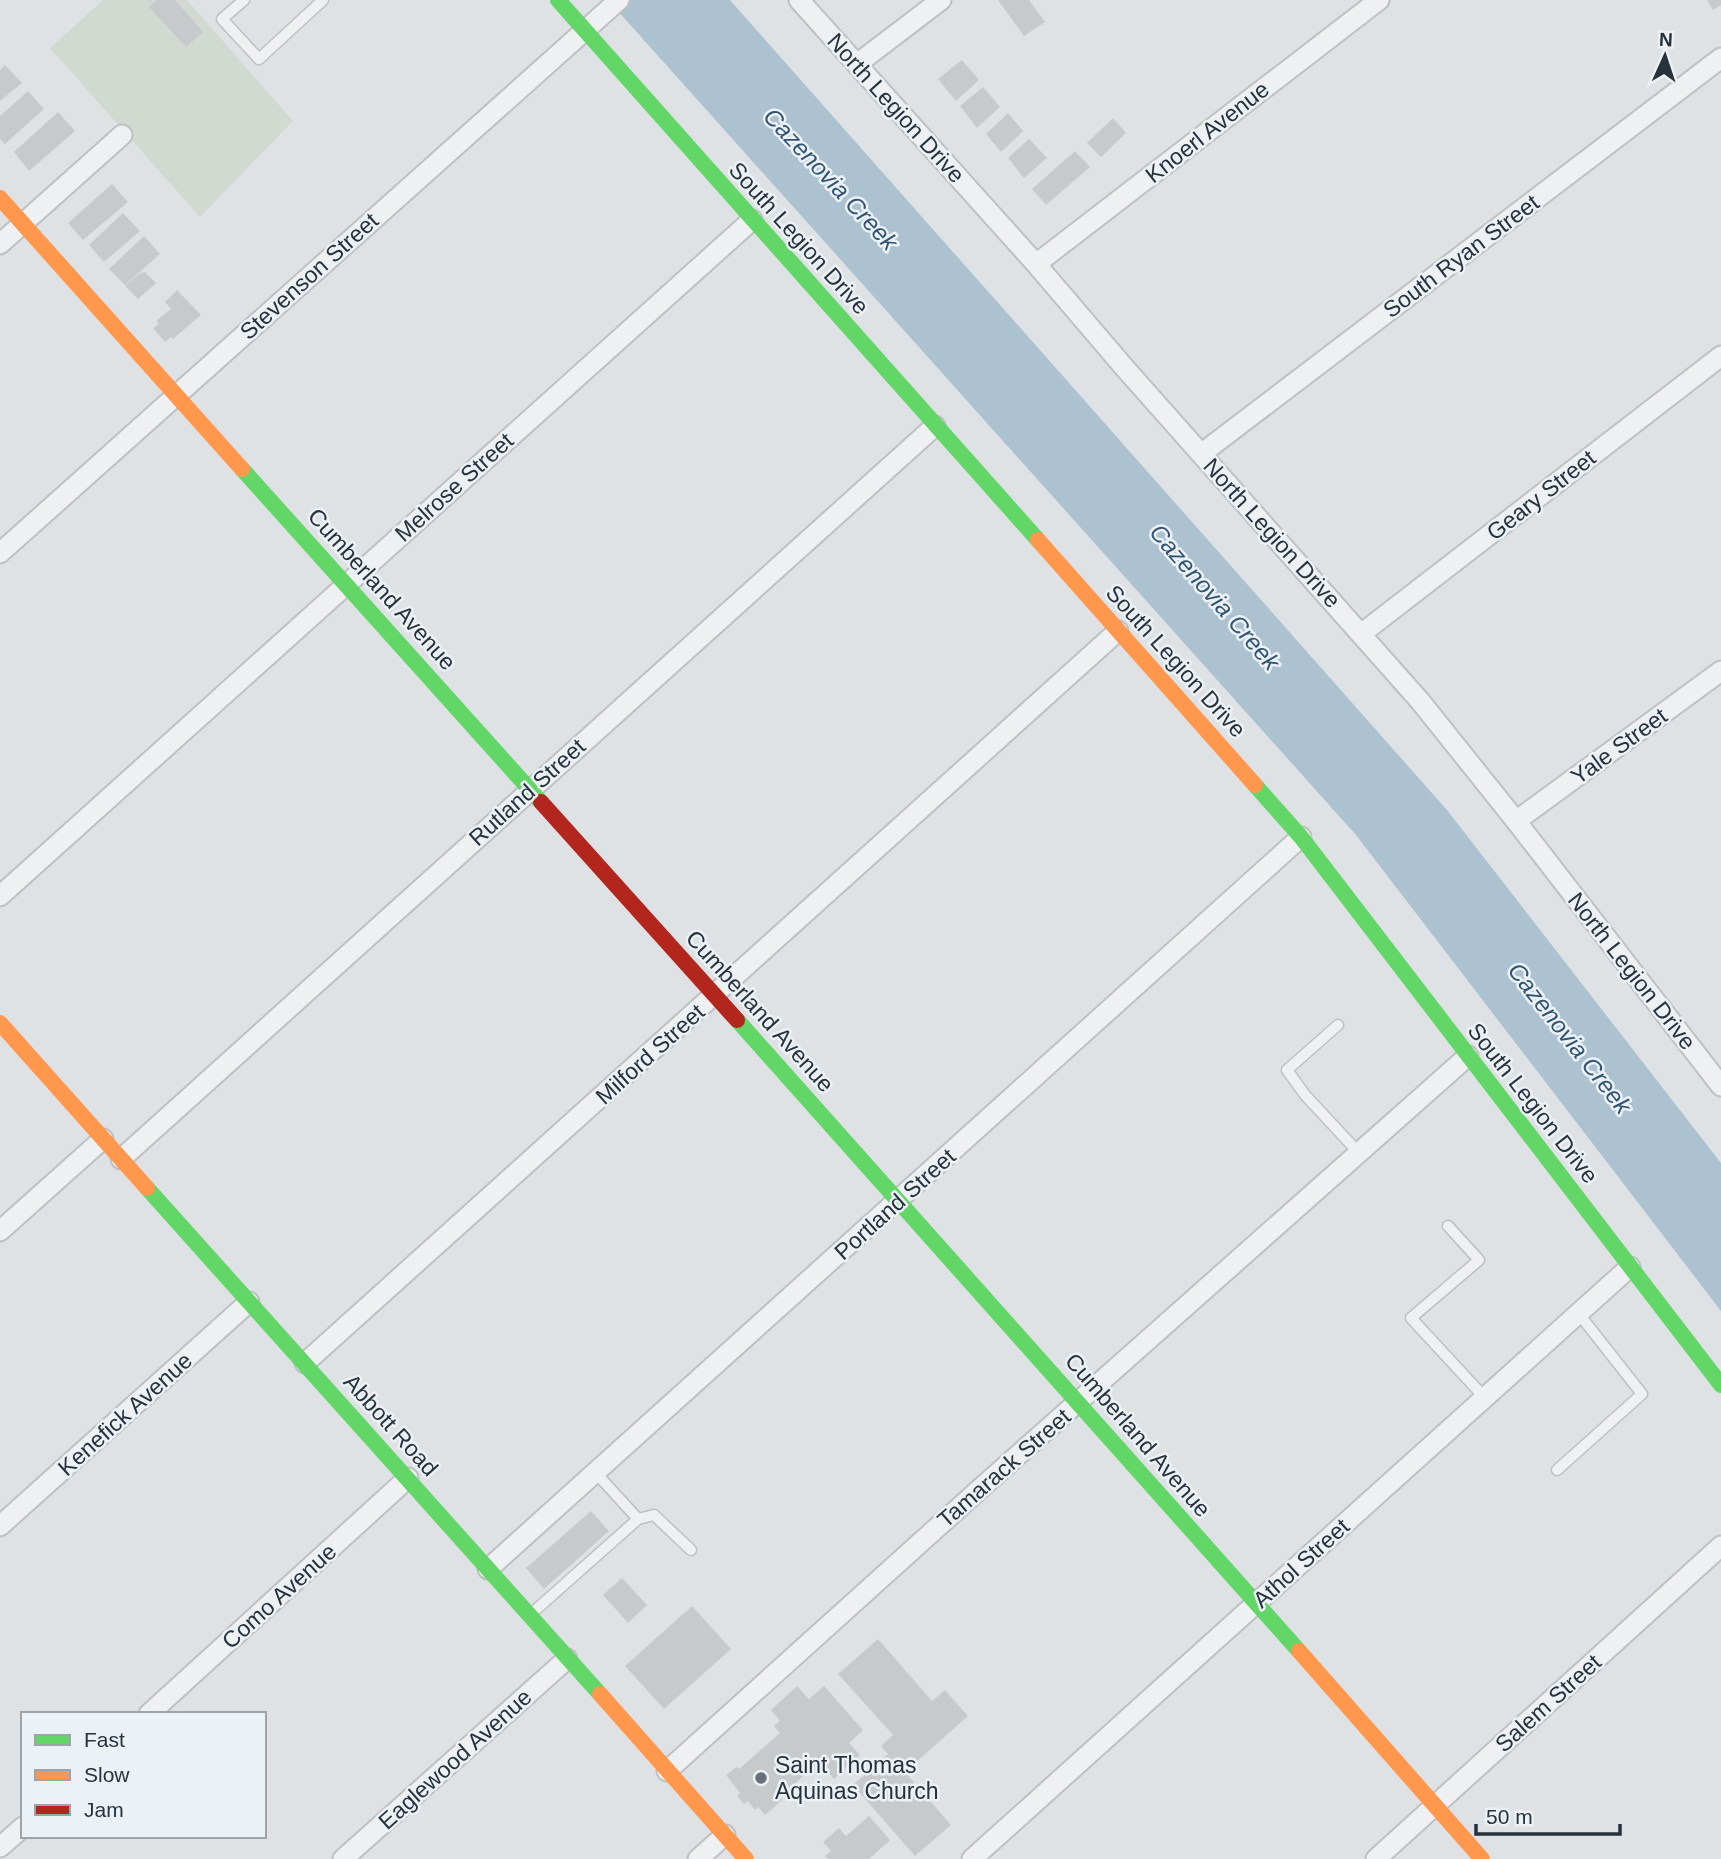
<svg xmlns="http://www.w3.org/2000/svg" width="1721" height="1859" font-family="Arial,sans-serif">
  <rect width="100%" height="100%" fill="#dfe2e5"/>
  <!-- green -->
  <path fill="#d1d9d0" d="M103,0H187L293,121L200,217L50,48Z"/>
  <!-- water -->
  <path fill="#adc2d0" d="M608,0H730L1447,810L1721,1163V1311L1356,835Z"/>
  <!-- building -->
  <path fill="#c7cacd" d="M157,0H175L203,32L186,47L149,7Z
    M998,0H1029L1045,22L1024,36Z
    M1707,0H1721V5L1713,10Z
    M962,60L979,80L956,101L938,79Z
    M5,65L22,83L0,101V70Z
    M983,87L1000,107L977,128L960,106Z
    M28,91L44,109L5,144L0,139V116Z
    M58,112L75,131L29,171L14,152Z
    M1008,113L1023,131L1001,152L986,134Z
    M1113,118L1126,133L1101,157L1087,143Z
    M1029,139L1047,158L1024,178L1008,158Z
    M1075,151L1090,167L1046,205L1032,189Z
    M112,184L128,202L83,240L68,223Z
    M123,213L140,231L104,262L89,245Z
    M144,236L160,254L125,285L109,269Z
    M145,272L156,283L138,299L125,286L140,273Z
    M177,290L201,315L173,339L171,337L165,342L153,328L159,324L156,321L171,309L165,302Z
    M591,1511L609,1531L544,1589L526,1568Z
    M622,1578L647,1605L628,1623L603,1595Z
    M692,1606L731,1649L664,1709L625,1666Z
    M878,1639L932,1701L945,1690L968,1716L905,1772L951,1825L915,1856L853,1785L888,1754L881,1746L893,1735L838,1674Z
    M797,1686L809,1699L824,1686L863,1730L849,1743L860,1755L834,1779L824,1768L818,1774L812,1768L780,1797L782,1800L765,1815L758,1807L755,1810L748,1801L744,1804L737,1796L740,1793L726,1775L736,1767L739,1769L780,1733L774,1726L780,1721L771,1710Z
    M869,1816L890,1840L869,1859H828L825,1856L831,1851L823,1842L839,1828L846,1836Z"/>
  <g fill="none" stroke-linecap="round" stroke-linejoin="round">
    <defs>
      <path id="lane" d="M244,0L222,19L259,59L323,0
        M1338,1025L1287,1070L1305,1095L1359,1153
        M1448,1226L1479,1260L1411,1318L1485,1398
        M1557,1470L1642,1394L1579,1314
        M638,1519L654,1515L691,1550
        M531,1614L638,1519L596,1473"/>
      <path id="street" d="M799,0L1036,264L1123,366L1420,701L1516,821L1721,1086
        M857,64L941,0
        M0,244L122,135
        M1036,264L1379,0
        M1201,454L1721,58
        M0,553L619,0
        M1361,634L1721,356
        M1516,821L1721,671
        M0,896L752,220
        M121,1159L935,426
        M0,1231L103,1139
        M305,1363L1118,631
        M0,1526L249,1302
        M488,1569L1301,837
        M149,1714L408,1478
        M667,1771L982,1487L1468,1056
        M0,1847L23,1827
        M343,1859L567,1659
        M698,1859L725,1835
        M972,1859L1630,1267
        M1376,1859L1721,1546"/>
    </defs>
    <!-- lane casing -->
    <use href="#lane" stroke="#bec0c3" stroke-width="13"/>
    <!-- street casing -->
    <use href="#street" stroke="#bec0c3" stroke-width="23"/>
    <!-- lane -->
    <use href="#lane" stroke="#eff0f1" stroke-width="10"/>
    <!-- street -->
    <use href="#street" stroke="#eff0f1" stroke-width="19"/>
    <!-- fast -->
    <path stroke="#63d668" stroke-width="16" d="M558,0L1038,540
      M242,469L541,802
      M1255,785L1301,837L1721,1385
      M737,1020L1299,1651
      M147,1188L600,1694"/>
    <!-- slow -->
    <path stroke="#ff974d" stroke-width="16" d="M0,198L242,469
      M1038,540L1255,785
      M0,1023L147,1188
      M1299,1651L1482,1859
      M600,1694L746,1859"/>
    <!-- jam -->
    <path stroke="#b3261e" stroke-width="16" d="M541,802L737,1020"/>
  </g>
  <!-- markers -->
  <circle fill="#677078" stroke="#ecf1f5" stroke-width="2.5" cx="761" cy="1778" r="7"/>
  <g text-anchor="middle" dominant-baseline="central" stroke-width="5" stroke-linejoin="round" paint-order="stroke">
    <!-- street labels -->
    <g font-size="23" fill="#27323d" stroke="#ecf1f5">
      <text transform="translate(896 108) rotate(48)">North Legion Drive</text>
      <text transform="translate(1207 132) rotate(-38)">Knoerl Avenue</text>
      <text transform="translate(799 238) rotate(48)">South Legion Drive</text>
      <text transform="translate(1461 256) rotate(-37)">South Ryan Street</text>
      <text transform="translate(309 276) rotate(-42)">Stevenson Street</text>
      <text transform="translate(454 487) rotate(-42)">Melrose Street</text>
      <text transform="translate(1541 495) rotate(-38)">Geary Street</text>
      <text transform="translate(1272 533) rotate(48)">North Legion Drive</text>
      <text transform="translate(382 589) rotate(48)">Cumberland Avenue</text>
      <text transform="translate(1176 661) rotate(48)">South Legion Drive</text>
      <text transform="translate(1619 746) rotate(-36)">Yale Street</text>
      <text transform="translate(527 792) rotate(-42)">Rutland Street</text>
      <text transform="translate(1632 971) rotate(52)">North Legion Drive</text>
      <text transform="translate(760 1011) rotate(48)">Cumberland Avenue</text>
      <text transform="translate(650 1054) rotate(-42)">Milford Street</text>
      <text transform="translate(1533 1103) rotate(52)">South Legion Drive</text>
      <text transform="translate(895 1204) rotate(-42)">Portland Street</text>
      <text transform="translate(125 1414) rotate(-42)">Kenefick Avenue</text>
      <text transform="translate(391 1425) rotate(48)">Abbott Road</text>
      <text transform="translate(1138 1435) rotate(49)">Cumberland Avenue</text>
      <text transform="translate(1004 1468) rotate(-41)">Tamarack Street</text>
      <text transform="translate(1301 1563) rotate(-42)">Athol Street</text>
      <text transform="translate(279 1596) rotate(-42)">Como Avenue</text>
      <text transform="translate(1548 1703) rotate(-42)">Salem Street</text>
      <text transform="translate(455 1759) rotate(-42)">Eaglewood Avenue</text>
    </g>
    <!-- poi labels -->
    <g font-size="23" fill="#27323d" stroke="#ecf1f5" text-anchor="start">
      <text x="775" y="1765">Saint Thomas<tspan x="775" dy="26">Aquinas Church</tspan></text>
    </g>
    <!-- water labels -->
    <g font-size="24" font-style="italic" fill="#315571" stroke="#ecf1f5">
      <text transform="translate(831 179) rotate(47)">Cazenovia Creek</text>
      <text transform="translate(1215 597) rotate(49)">Cazenovia Creek</text>
      <text transform="translate(1570 1038) rotate(52)">Cazenovia Creek</text>
    </g>
  </g>
  <!-- legend -->
  <rect x="21" y="1712" width="245" height="126" fill="#ecf1f5" stroke="#9da5ab" stroke-width="2"/>
  <rect x="35" y="1735" width="35" height="10" fill="#63d668" stroke="#9da5ab" stroke-width="2"/>
  <text x="84" y="1747" font-size="21" fill="#27323d">Fast</text>
  <rect x="35" y="1770" width="35" height="10" fill="#ff974d" stroke="#9da5ab" stroke-width="2"/>
  <text x="84" y="1782" font-size="21" fill="#27323d">Slow</text>
  <rect x="35" y="1805" width="35" height="10" fill="#b3261e" stroke="#9da5ab" stroke-width="2"/>
  <text x="84" y="1817" font-size="21" fill="#27323d">Jam</text>
  <!-- north arrow -->
  <g transform="translate(1665 56) rotate(3)" stroke="#ecf1f5" stroke-width="5" paint-order="stroke">
  <path d="M0-5L12 26L0 18L-12 26Z" fill="#27323d"/>
  <text y="-10" font-size="19" font-weight="bold" text-anchor="middle" fill="#27323d">N</text>
  </g>
  <!-- scale -->
  <path d="M1476 1824v10h144v-10" fill="none" stroke="#27323d" stroke-width="3.5"/>
  <text x="1486" y="1824" font-size="21" fill="#27323d" stroke="#ecf1f5" stroke-width="5" paint-order="stroke">50 m</text>
</svg>
